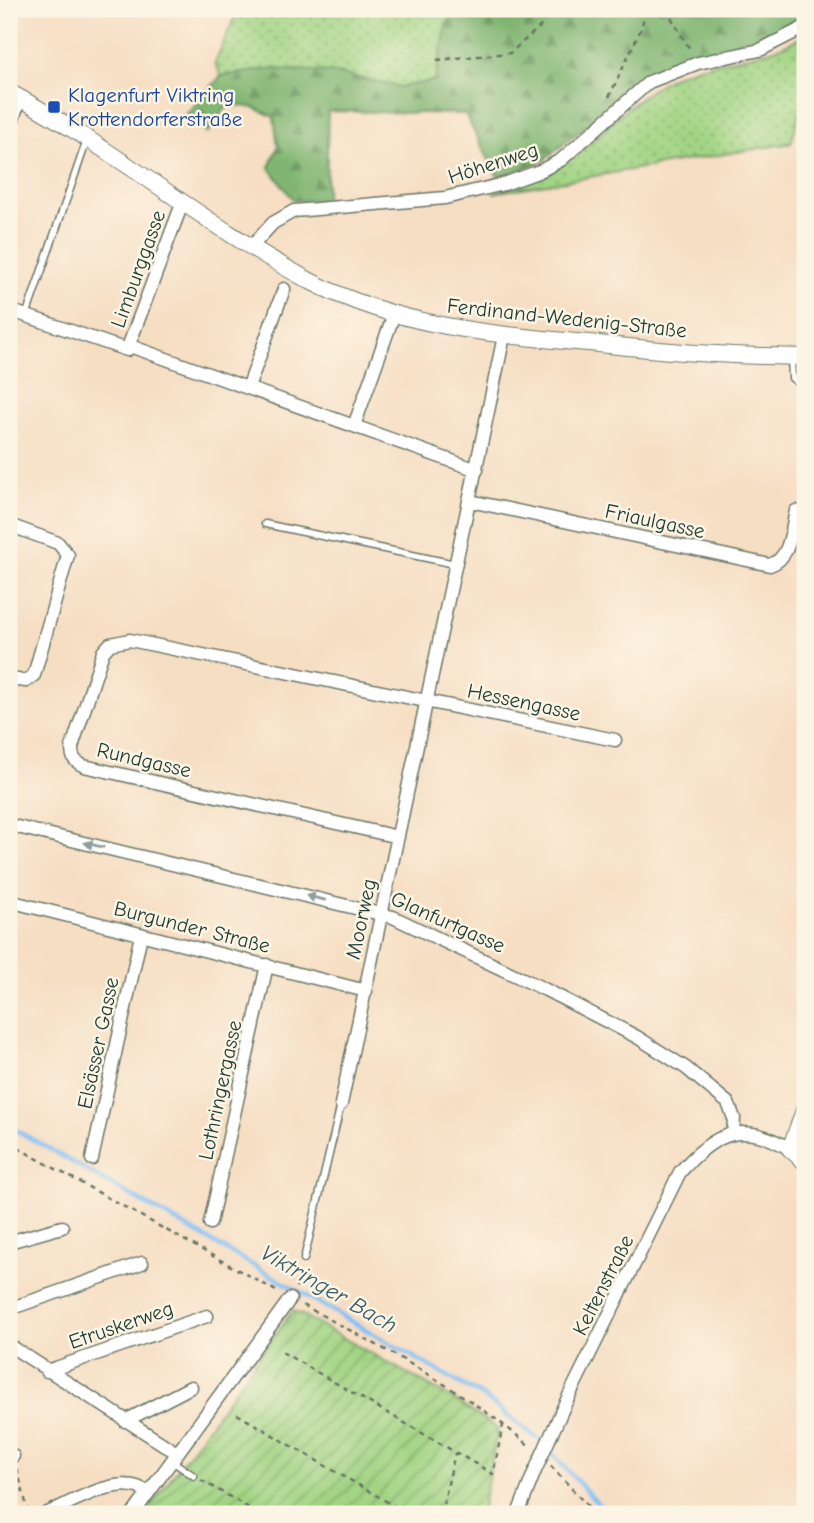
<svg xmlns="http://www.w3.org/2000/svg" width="814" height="1523" font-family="'Comic Neue',sans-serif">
  <defs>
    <pattern id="grass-dots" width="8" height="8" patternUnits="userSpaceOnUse" patternTransform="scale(1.75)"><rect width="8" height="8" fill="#a2d484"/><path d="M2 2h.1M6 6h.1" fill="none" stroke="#83ad6d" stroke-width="1.8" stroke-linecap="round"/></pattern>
    <pattern id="forest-firs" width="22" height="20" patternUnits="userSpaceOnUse" patternTransform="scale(1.75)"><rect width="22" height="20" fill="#81b672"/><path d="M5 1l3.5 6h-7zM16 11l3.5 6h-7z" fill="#69955e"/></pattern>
    <pattern id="garden-furrows" width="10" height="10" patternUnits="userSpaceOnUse" patternTransform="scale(1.75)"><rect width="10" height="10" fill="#a2d484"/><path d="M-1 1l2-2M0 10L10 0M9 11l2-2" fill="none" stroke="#83ad6d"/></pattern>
  </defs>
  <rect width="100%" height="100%" fill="#fcf5e5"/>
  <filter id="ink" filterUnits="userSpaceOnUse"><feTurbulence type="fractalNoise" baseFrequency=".0143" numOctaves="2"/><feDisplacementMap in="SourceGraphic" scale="14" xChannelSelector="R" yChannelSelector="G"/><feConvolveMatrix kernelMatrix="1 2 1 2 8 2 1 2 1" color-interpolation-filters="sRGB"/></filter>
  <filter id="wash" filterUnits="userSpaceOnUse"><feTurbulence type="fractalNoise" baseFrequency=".00686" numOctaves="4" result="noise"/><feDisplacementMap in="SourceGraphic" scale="28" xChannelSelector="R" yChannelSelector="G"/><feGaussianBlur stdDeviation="1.57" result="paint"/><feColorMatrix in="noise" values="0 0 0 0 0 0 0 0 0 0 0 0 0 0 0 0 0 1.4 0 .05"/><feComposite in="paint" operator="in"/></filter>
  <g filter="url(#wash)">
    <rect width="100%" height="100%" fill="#f6dec3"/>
    <!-- grass -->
    <path fill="url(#grass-dots)" stroke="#60885c" stroke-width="2" d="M238,9H456L447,24L435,81L400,87L330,72L270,69L221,76L215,63Z
      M805,34V93L791,143L493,193C512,186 536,181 554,170C593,145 622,107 663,82C706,56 763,63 805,34Z"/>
    <!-- forest -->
    <path fill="url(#forest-firs)" stroke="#507a53" stroke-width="2" d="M456,9H805V16L797,23L764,39L679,62L646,77L543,161L498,177L465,114L328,111L326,199L294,201L269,167L278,147L274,117L255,108L229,104L207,133L186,115L221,76L270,69L330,72L400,87L435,81L447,24Z"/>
    <!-- garden -->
    <path fill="url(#garden-furrows)" stroke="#60885c" stroke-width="2" d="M293,1310L453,1399L498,1429L481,1514H145Z"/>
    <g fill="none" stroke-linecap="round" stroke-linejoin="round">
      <!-- stream -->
      <path stroke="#80bef4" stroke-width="4.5" d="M9,1126L484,1397L542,1442L607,1514"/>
    </g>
  </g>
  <g filter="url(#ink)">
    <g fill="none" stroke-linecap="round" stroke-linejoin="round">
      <defs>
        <path id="service" d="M9,139L22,102
          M26,316L87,140
          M791,358L792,378L805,389
          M265,524L455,564
          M304,1259L341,1104
          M172,1461L194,1476"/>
        <path id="minor" d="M9,11V9
          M251,247L273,223L294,211L445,198L504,184L540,171L561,160L649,82L698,63L760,50L805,27
          M9,310L127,350L182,204
          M130,346L477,470
          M248,388L284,289
          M354,426L394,314
          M470,501L770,565C791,558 791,530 796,511
          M9,525L58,543L68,555L34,675L26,681L9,679
          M9,825L393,917L546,990L637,1037L686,1068L728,1103L734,1118L733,1134
          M398,837L84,766C74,761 72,758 72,747L103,652L110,644L130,640L615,740
          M9,901L366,991
          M341,1104L504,336
          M92,1159L141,935
          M210,1223L267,965
          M9,1242L62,1227
          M9,1309L142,1263
          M9,1345L177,1453
          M47,1371L207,1316
          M564,1406L680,1172C715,1132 742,1120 790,1149
          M125,1421L191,1387
          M9,1456H13
          M46,1514C72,1502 122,1471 148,1493
          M133,1514L290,1299
          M518,1514L534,1473"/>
        <path id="tertiary" d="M9,92C113,148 205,225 310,281C396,326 493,335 588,343C630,347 673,352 715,354C745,356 775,356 805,357
          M805,1108L790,1149L805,1162"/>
      </defs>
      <!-- service casing -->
      <use href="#service" stroke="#6a7566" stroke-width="9"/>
      <!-- minor casing -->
      <use href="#minor" stroke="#6a7566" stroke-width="15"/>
      <!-- tertiary casing -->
      <use href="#tertiary" stroke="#6a7566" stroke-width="18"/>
      <!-- path -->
      <path stroke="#6a7566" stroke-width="2.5" stroke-dasharray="5 5" stroke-linecap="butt" d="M666,9L691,51
        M437,60L510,53L542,25L549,9
        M609,97L641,29L646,9
        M800,498L805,476
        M9,1143L278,1292
        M296,1287L302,1270
        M303,1305C384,1349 460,1387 531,1447
        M282,1352L493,1474L503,1425
        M237,1414L408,1514
        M551,1466L595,1514
        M17,1469L29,1514
        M201,1480L259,1514
        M441,1514L455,1453"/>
      <!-- service -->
      <use href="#service" stroke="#fff" stroke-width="6"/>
      <!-- minor -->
      <use href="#minor" stroke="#fff" stroke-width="12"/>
      <!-- tertiary -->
      <use href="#tertiary" stroke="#fff" stroke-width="16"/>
      <defs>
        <path id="minor-bridge" d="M534,1473L564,1406"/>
      </defs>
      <!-- minor-bridge casing -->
      <use href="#minor-bridge" stroke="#6a7566" stroke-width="15" stroke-linecap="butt"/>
      <!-- minor-bridge -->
      <use href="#minor-bridge" stroke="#fff" stroke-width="12"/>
    </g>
    <!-- one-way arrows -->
    <defs><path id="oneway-solid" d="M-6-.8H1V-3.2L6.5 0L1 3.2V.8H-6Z" transform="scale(1.75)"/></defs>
    <g fill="#8f9e9a">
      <use href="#oneway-solid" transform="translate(94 845) rotate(-167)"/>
      <use href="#oneway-solid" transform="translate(316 898) rotate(-167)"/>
    </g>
  </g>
  <!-- markers -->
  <rect fill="#1a4fb4" stroke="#fcf5e5" stroke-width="2.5" x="47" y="100" width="14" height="14" rx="3.5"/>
  <g text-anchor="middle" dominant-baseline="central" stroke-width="5" stroke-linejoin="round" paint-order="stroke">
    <!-- transit labels -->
    <g font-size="21" fill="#164399" stroke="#fcf5e5" text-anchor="start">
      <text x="68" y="95">Klagenfurt Viktring<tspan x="68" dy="24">Krottendorferstraße</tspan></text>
    </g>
    <!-- street labels -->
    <g font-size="21" fill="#1f3d34" stroke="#fcf5e5">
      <text transform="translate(493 163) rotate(-18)">Höhenweg</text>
      <text transform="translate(138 269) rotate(-70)">Limburggasse</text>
      <text transform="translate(567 318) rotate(6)">Ferdinand-Wedenig-Straße</text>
      <text transform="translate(655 521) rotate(12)">Friaulgasse</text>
      <text transform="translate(524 702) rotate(12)">Hessengasse</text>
      <text transform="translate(144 760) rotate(13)">Rundgasse</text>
      <text transform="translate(361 919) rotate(-78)">Moorweg</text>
      <text transform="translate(448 922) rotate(24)">Glanfurtgasse</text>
      <text transform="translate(192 927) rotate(14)">Burgunder Straße</text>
      <text transform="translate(98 1043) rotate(-78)">Elsässer Gasse</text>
      <text transform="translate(220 1090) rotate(-78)">Lothringergasse</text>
      <text transform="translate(603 1285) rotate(-63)">Keltenstraße</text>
      <text transform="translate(121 1325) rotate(-19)">Etruskerweg</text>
    </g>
    <!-- water labels -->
    <g font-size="23" font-style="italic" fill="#375d64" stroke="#fcf5e5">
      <text transform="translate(329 1289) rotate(30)">Viktringer Bach</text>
    </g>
  </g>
  <!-- margin -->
  <rect width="814" height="1523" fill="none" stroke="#fcf5e5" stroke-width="35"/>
</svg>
